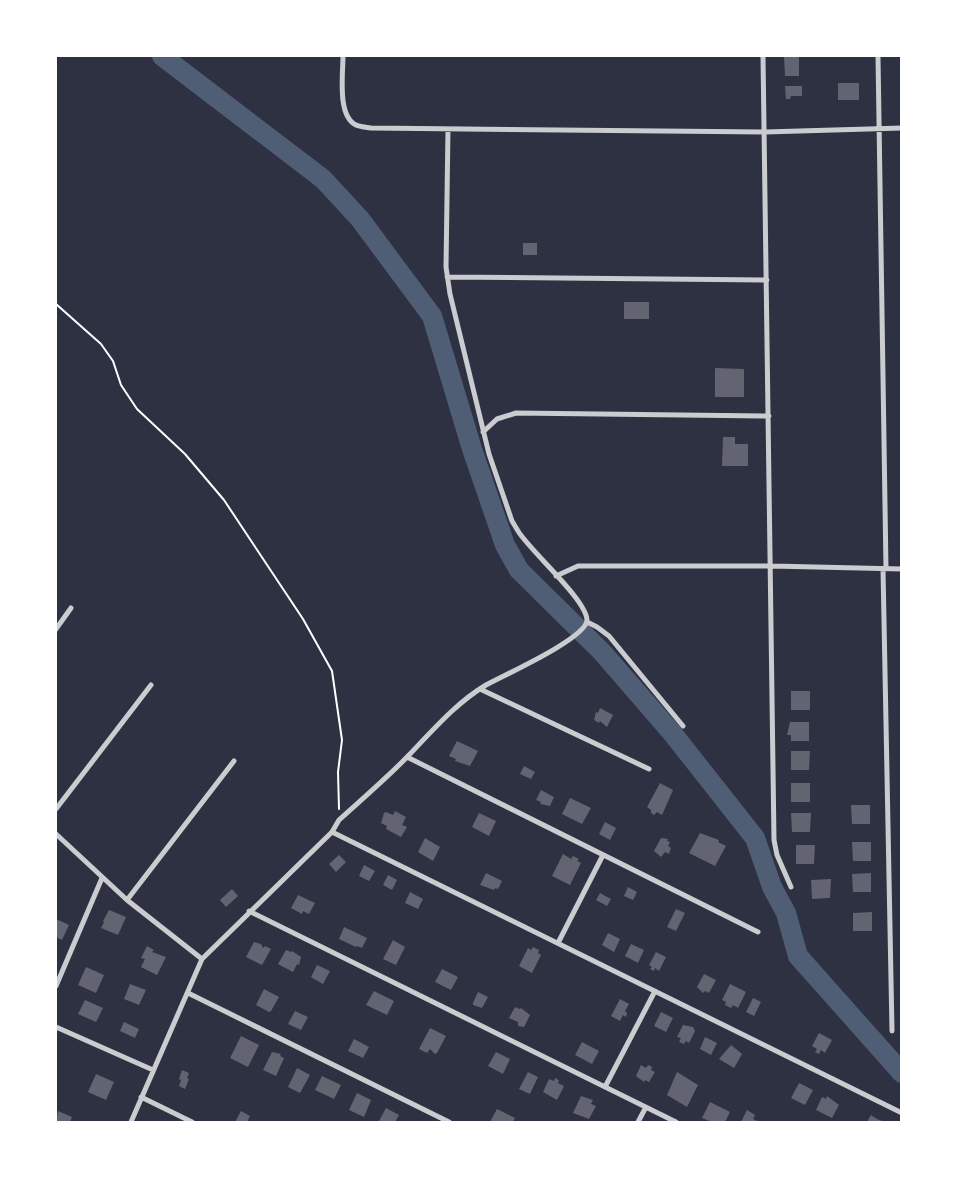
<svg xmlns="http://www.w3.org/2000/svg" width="957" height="1178" font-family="Arial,sans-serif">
  <rect width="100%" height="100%" fill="#2d3142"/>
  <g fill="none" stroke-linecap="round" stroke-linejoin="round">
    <!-- river -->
    <path stroke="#4f5d75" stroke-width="20" d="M162,56L323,179L360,219L432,316L472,449L505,545L519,570L602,652L673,734L755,838L772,887L786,913L798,956L902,1073"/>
  </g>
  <!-- building -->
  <path fill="#626471" d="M784,57H799V76H785Z
    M838,83H859V100H838Z
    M785,86H802V96H791L790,99H786Z
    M523,243H537V255H523Z
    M624,302H649V319H624Z
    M715,368L744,369V397H715Z
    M723,437H735V444H748V466H722Z
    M791,691H810V710H791Z
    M600,708L613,715L607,727L600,721L599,723L594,720L596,712L598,713Z
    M790,722H809V741H791V735H787Z
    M457,741L478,751L470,766L455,761L456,759L449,756Z
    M791,751H810L809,770H791Z
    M524,766L535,772L531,779L520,774Z
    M660,783L673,790L662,815L657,812L654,815L651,813V810L647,807Z
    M791,783H810V802H791Z
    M541,790L554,797L550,806L540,804L541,802L536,800Z
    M570,798L591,808L582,824L562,814Z
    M851,805H870V824H852Z
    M395,811L406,817L402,825L407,827L401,837L386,829L387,826L381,823L384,813L386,812L393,815Z
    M479,813L496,821L489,836L472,827Z
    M791,813H811L810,832H792Z
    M605,822L616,828L610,840L599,834Z
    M700,833L719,840L718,842L726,846L715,866L689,853Z
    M425,838L440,847L433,861L418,852Z
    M661,838L668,839L667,841L670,842L668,846L671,848L669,854L665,852L661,857L654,851Z
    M852,842H871V861H853Z
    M796,845H815L814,864H796Z
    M563,854L571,859L573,856L579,859L577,861L581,863L570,885L552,876Z
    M339,855L346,862L336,872L329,864Z
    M364,865L375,871L369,881L359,876Z
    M486,873L502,881L498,889L495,888L494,890L480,885Z
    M871,873V892H853L852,874Z
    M388,875L397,880L392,890L383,885Z
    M831,879L830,898L812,899L811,880Z
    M628,887L637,892L633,900L624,896Z
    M232,889L238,896L226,907L220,900Z
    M410,892L423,899L418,909L405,903Z
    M600,893L611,899L607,906L596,900Z
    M298,895L315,903L309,914L303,911L302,914L291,908Z
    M676,909L685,913L676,931L667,927Z
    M109,910L126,917L118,935L101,928L104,922L103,921Z
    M872,912V931H853V913Z
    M56,919L69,925L62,940L56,937Z
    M344,927L367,938L362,948L357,946L356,947L339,939Z
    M608,933L620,939L614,952L602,945Z
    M393,940L405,947L396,965L383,959Z
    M254,942L261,944L263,948L265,946L271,949L262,965L246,957Z
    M631,944L644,950L638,963L625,956Z
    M147,946L154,950L152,952L166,957L157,975L141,967L145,959L141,958Z
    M533,947L539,950L538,953L541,955L532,973L519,966L528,948L531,950Z
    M286,950L291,952L292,951L301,957L299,965L297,964L293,972L278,964Z
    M656,952L666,957L659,971L655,968L654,971L650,969L652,967L649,965Z
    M317,965L330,971L323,984L311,977Z
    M86,967L104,975L96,993L78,985Z
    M442,969L458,977L451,990L435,982Z
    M704,974L716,980L709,993L705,991L703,993L697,987Z
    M130,984L146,990L139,1005L124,999Z
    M730,984L746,992L738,1008L733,1005L731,1008L725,1005L726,1002L722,1000Z
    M264,989L279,997L271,1011L269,1012L256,1005Z
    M374,991L394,1001L387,1015L366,1005Z
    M478,992L488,997L482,1008L473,1005V1003Z
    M753,998L761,1002L754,1016L746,1012Z
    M620,999L629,1004L625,1011L627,1013L626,1017L623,1015L620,1021L611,1016Z
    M85,1000L103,1008L96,1022L78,1014Z
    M515,1007L520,1009L521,1008L530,1015L524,1027L518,1026V1022L509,1018Z
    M295,1011L308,1017L301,1030L288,1024Z
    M661,1012L673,1018L666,1032L654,1026Z
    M124,1022L139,1029L135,1038L120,1031Z
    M683,1025L693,1027L695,1031L689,1043L686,1041L684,1044L679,1042L681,1038L677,1037Z
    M430,1028L446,1036L437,1053L435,1054L430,1049L427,1053L419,1049Z
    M819,1033L832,1040L825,1053L821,1050L819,1054L815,1052L817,1049L812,1046Z
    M241,1036L259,1045L248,1067L230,1058Z
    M705,1037L717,1043L711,1055L700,1049Z
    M354,1039L369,1047L363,1058L348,1051Z
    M582,1042L599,1051L592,1064L575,1055Z
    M731,1045L742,1054L734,1068L719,1059Z
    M272,1052L281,1054L280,1056L284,1058L276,1076L263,1070Z
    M496,1052L510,1059L503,1074L488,1066Z
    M641,1065L646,1068L648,1065L652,1067L651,1070L655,1072L649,1082L645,1080L644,1082L636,1076Z
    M297,1068L310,1075L300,1093L288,1087Z
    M182,1070L189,1073L187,1078L189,1079L185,1089L179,1086L181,1080L179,1079Z
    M528,1072L538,1077L530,1094L519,1089Z
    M677,1072L698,1085L687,1107L667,1095Z
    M96,1074L114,1082L106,1100L88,1092Z
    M322,1076L341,1085L334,1099L315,1090Z
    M555,1078L559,1080L558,1083L564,1086L557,1100L543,1092L549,1079L554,1081Z
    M799,1083L813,1090L805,1105L791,1098Z
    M357,1093L371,1100L364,1117L349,1110Z
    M581,1096L593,1100L591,1104L596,1106L589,1119L573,1113Z
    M827,1096L839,1105L832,1118L816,1110L822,1097L826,1099Z
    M710,1102L730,1112L725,1122H712L702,1118Z
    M386,1108L399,1115L395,1122L379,1121Z
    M497,1109L515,1118L513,1122H490Z
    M747,1110L755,1115L753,1119L760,1122H741Z
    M58,1111L72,1117L70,1122H56Z
    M241,1111L250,1116L247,1122H235Z
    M871,1115L877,1119L885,1122H867Z"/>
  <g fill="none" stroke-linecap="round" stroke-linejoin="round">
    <!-- path -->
    <path stroke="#fff" stroke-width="2" d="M56,304L101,344L113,361L121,385L137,409L185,454L224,500L303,619L332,671L342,740L338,772L339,809"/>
    <!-- minor -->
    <path stroke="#caccd0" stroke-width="5" d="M343,56C343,74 337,116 356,125C360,127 366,127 371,128L765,132L902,128
      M763,56L774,840L777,855L791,887
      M878,56L886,569
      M447,277L767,280
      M483,432L497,419L516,413L769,416
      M883,569L892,1031
      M556,576L578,566H772L902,569
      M587,622L597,627L609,636L683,726
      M56,629L71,608
      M480,689L649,769
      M407,757L758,932
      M56,809L151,685
      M332,832L902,1113
      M56,834L127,900L202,959
      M127,900L234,761
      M249,911L676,1122
      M558,943L603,855
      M56,986L102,878
      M188,993L449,1122
      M56,1027L153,1070
      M605,1087L655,991
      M141,1097L192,1122
      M131,1122L202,959L332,832L339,820C362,799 387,778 409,755C433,730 456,703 486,685C504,675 587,638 587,620C586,599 531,552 518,531L512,521L489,454L450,294L446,267L448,129
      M638,1122L646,1107"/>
  </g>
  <!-- border -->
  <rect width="957" height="1178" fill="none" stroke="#ffffff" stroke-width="114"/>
</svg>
